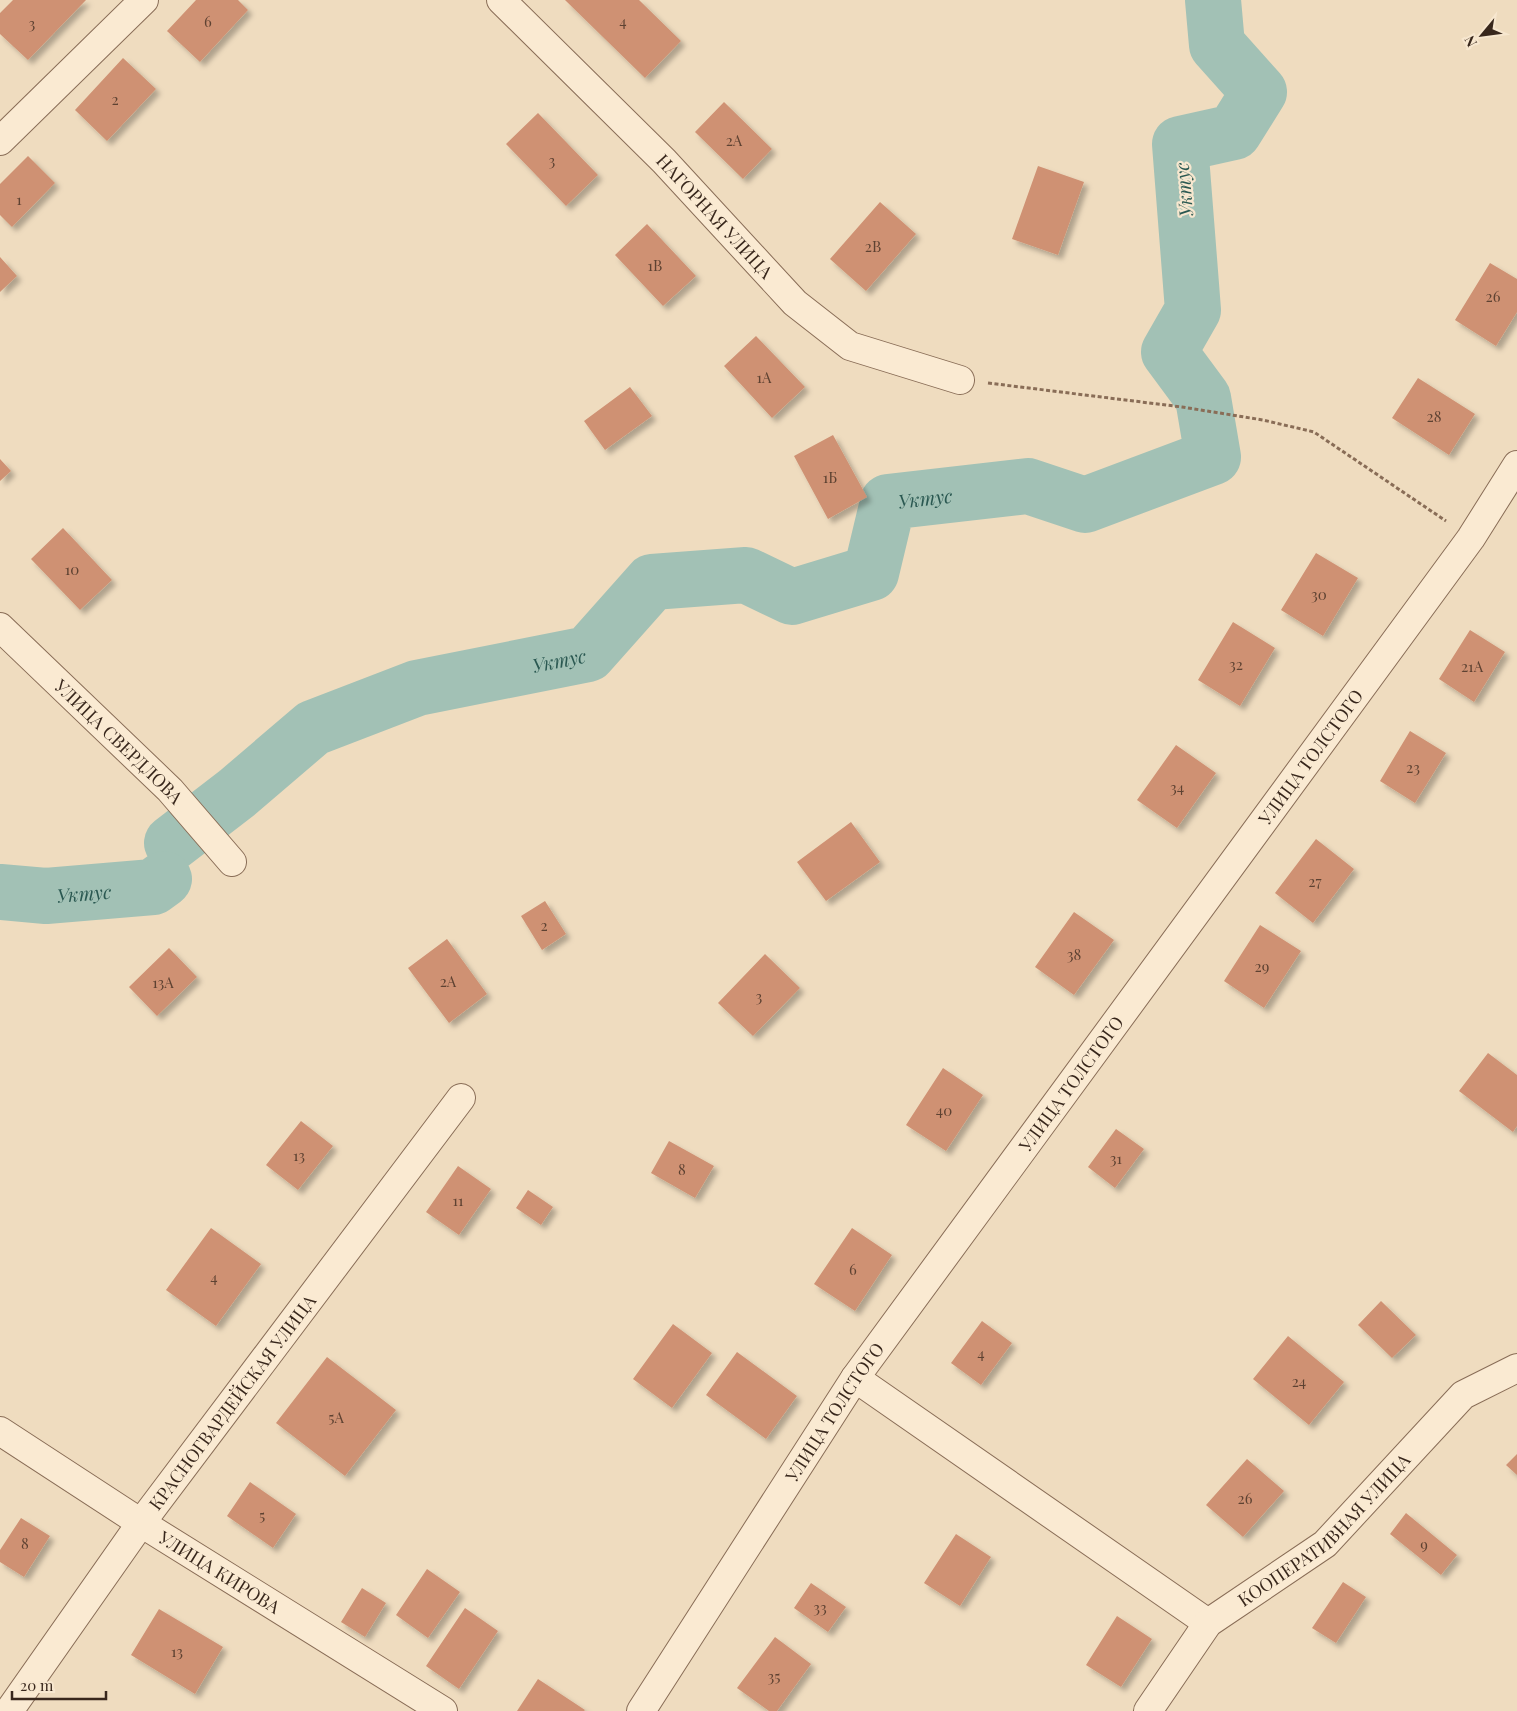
<svg xmlns="http://www.w3.org/2000/svg" width="1517" height="1711" font-family="'Playfair Display',serif">
  <defs>
    <filter id="shadow"><feDropShadow dx="4.5" dy="4.5" stdDeviation="2.5" flood-color="#0004"/></filter>
  </defs>
  <rect width="100%" height="100%" fill="#efdcbf"/>
  <g fill="none" stroke-linecap="round" stroke-linejoin="round">
    <!-- river -->
    <g stroke="#a2c1b5" stroke-width="56">
      <path id="s1" d="M172,843L237,793L313,728L417,688L588,654L652,582L746,575L792,597L871,573L888,502L1028,486L1085,505L1213,457L1203,398L1169,352L1193,310L1180,144L1234,132L1259,92L1217,45L1213,0"/>
      <path id="s2" d="M0,892L46,896L153,887L164,879"/>
    </g>
  </g>
  <!-- building -->
  <path fill="#cf9173" filter="url(#shadow)" d="M13,0H86L28,60L0,34V13Z
    M196,0H238L248,10L200,62L167,31Z
    M565,0H639L681,41L645,78Z
    M123,58L156,89L107,141L75,110Z
    M724,102L772,149L743,179L695,132Z
    M538,113L598,175L566,206L506,144Z
    M28,156L55,183L12,227L0,215V184Z
    M1038,166L1084,182L1058,255L1012,239Z
    M880,202L916,234L866,291L830,259Z
    M647,224L696,276L663,306L615,255Z
    M0,257L17,276L0,292Z
    M1490,263L1517,279V312L1496,346L1455,320Z
    M756,336L805,387L772,418L724,366Z
    M1418,378L1475,414L1449,455L1392,418Z
    M630,387L652,416L605,450L584,421Z
    M833,435L867,497L828,519L794,456Z
    M0,459L11,471L0,481Z
    M63,528L112,580L80,610L31,559Z
    M1316,553L1358,578L1323,636L1281,610Z
    M1233,622L1275,648L1240,706L1198,680Z
    M1470,630L1505,652L1474,702L1439,679Z
    M1410,731L1446,753L1415,803L1380,781Z
    M1176,745L1216,773L1177,828L1137,800Z
    M851,822L880,862L826,901L797,862Z
    M1316,839L1354,869L1313,923L1275,893Z
    M545,901L566,934L542,950L521,916Z
    M1074,912L1114,940L1074,995L1035,967Z
    M1260,925L1301,951L1264,1008L1224,981Z
    M447,939L487,994L449,1023L408,968Z
    M169,948L197,977L157,1016L129,987Z
    M765,954L800,988L753,1036L718,1003Z
    M1488,1053L1517,1075V1126L1513,1132L1459,1091Z
    M943,1068L983,1095L946,1151L906,1125Z
    M301,1121L333,1146L298,1190L266,1165Z
    M1116,1129L1144,1149L1115,1188L1088,1167Z
    M669,1141L714,1166L695,1198L651,1173Z
    M458,1166L491,1189L459,1235L426,1212Z
    M528,1190L553,1207L541,1225L516,1208Z
    M211,1228L261,1264L216,1326L166,1290Z
    M852,1228L892,1255L855,1311L814,1284Z
    M1381,1301L1416,1335L1392,1358L1358,1325Z
    M982,1321L1012,1343L981,1385L951,1363Z
    M673,1324L712,1353L672,1408L633,1379Z
    M1288,1336L1344,1382L1309,1425L1253,1379Z
    M737,1352L797,1396L766,1439L706,1395Z
    M327,1357L396,1410L345,1476L276,1423Z
    M1517,1454V1475L1506,1465Z
    M1247,1459L1284,1491L1243,1537L1206,1505Z
    M250,1482L296,1514L273,1548L227,1516Z
    M1406,1513L1457,1555L1441,1575L1390,1534Z
    M21,1518L50,1536L24,1577L0,1562V1550Z
    M956,1534L991,1557L960,1606L924,1583Z
    M427,1569L460,1592L428,1638L396,1615Z
    M1343,1582L1366,1597L1336,1643L1312,1628Z
    M811,1583L846,1607L828,1632L794,1608Z
    M362,1588L386,1603L365,1637L341,1622Z
    M465,1608L498,1631L459,1689L426,1666Z
    M159,1609L223,1647L195,1694L131,1655Z
    M1117,1616L1152,1639L1121,1687L1086,1665Z
    M775,1637L811,1664L777,1711H769L737,1688Z
    M538,1679L585,1710L584,1711H517Z"/>
  <g fill="none" stroke-linecap="round" stroke-linejoin="round">
    <defs>
      <g id="street">
        <path id="s3" d="M501,0L664,161L795,303L850,346L960,380"/>
        <path d="M0,141L144,0"/>
        <path id="s4" d="M0,627L170,790L232,862"/>
        <path d="M855,1378L1208,1623"/>
        <path id="s5" d="M0,1431L141,1523L443,1711"/>
        <path id="s6" d="M9,1711L141,1523L461,1098"/>
        <path id="s7" d="M641,1711L855,1378L1471,538L1517,465"/>
        <path id="s8" d="M1148,1711L1208,1623L1325,1544L1463,1395L1517,1368"/>
      </g>
    </defs>
    <!-- street casing -->
    <use href="#street" stroke="#896d57" stroke-width="30"/>
    <!-- path -->
    <path stroke="#896d57" stroke-width="3" stroke-dasharray="4 2.5" stroke-linecap="butt" d="M988,383L1182,407L1263,420L1314,432L1446,521"/>
    <!-- street -->
    <use href="#street" stroke="#faead2" stroke-width="28"/>
  </g>
  <g text-anchor="middle" dominant-baseline="central" stroke-width="4.5" stroke-linejoin="round" paint-order="stroke">
    <!-- number labels -->
    <g font-size="15" fill="#5e4232">
      <text x="208" y="21">6</text>
      <text x="623" y="21">4</text>
      <text x="32" y="23">3</text>
      <text x="115" y="99">2</text>
      <text x="734" y="140">2А</text>
      <text x="552" y="160">3</text>
      <text x="19" y="199">1</text>
      <text x="873" y="246">2В</text>
      <text x="655" y="265">1В</text>
      <text x="1493" y="296">26</text>
      <text x="764" y="377">1А</text>
      <text x="1434" y="416">28</text>
      <text x="830" y="477">1Б</text>
      <text x="72" y="569">10</text>
      <text x="1319" y="594">30</text>
      <text x="1236" y="664">32</text>
      <text x="1472" y="666">21А</text>
      <text x="1413" y="767">23</text>
      <text x="1177" y="787">34</text>
      <text x="1315" y="881">27</text>
      <text x="544" y="925">2</text>
      <text x="1074" y="954">38</text>
      <text x="1262" y="966">29</text>
      <text x="448" y="981">2А</text>
      <text x="163" y="982">13А</text>
      <text x="759" y="996">3</text>
      <text x="944" y="1110">40</text>
      <text x="299" y="1155">13</text>
      <text x="1116" y="1158">31</text>
      <text x="682" y="1169">8</text>
      <text x="458" y="1200">11</text>
      <text x="853" y="1269">6</text>
      <text x="214" y="1277">4</text>
      <text x="981" y="1353">4</text>
      <text x="1299" y="1381">24</text>
      <text x="336" y="1417">5А</text>
      <text x="1245" y="1498">26</text>
      <text x="262" y="1515">5</text>
      <text x="25" y="1543">8</text>
      <text x="1424" y="1544">9</text>
      <text x="820" y="1607">33</text>
      <text x="177" y="1651">13</text>
      <text x="774" y="1676">35</text>
    </g>
    <!-- street labels -->
    <g font-size="18" fill="#38271c" stroke="#f7e7cf">
      <text stroke="none"><textPath href="#s3" startOffset="304">НАГОРНАЯ УЛИЦА</textPath></text>
      <text stroke="none"><textPath href="#s4" startOffset="165">УЛИЦА СВЕРДЛОВА</textPath></text>
      <text stroke="none"><textPath href="#s7" startOffset="1166">УЛИЦА ТОЛСТОГО</textPath></text>
      <text stroke="none"><textPath href="#s7" startOffset="761">УЛИЦА ТОЛСТОГО</textPath></text>
      <text stroke="none"><textPath href="#s6" startOffset="381">КРАСНОГВАРДЕЙСКАЯ УЛИЦА</textPath></text>
      <text stroke="none"><textPath href="#s7" startOffset="356">УЛИЦА ТОЛСТОГО</textPath></text>
      <text stroke="none"><textPath href="#s8" startOffset="256">КООПЕРАТИВНАЯ УЛИЦА</textPath></text>
      <text stroke="none"><textPath href="#s5" startOffset="261">УЛИЦА КИРОВА</textPath></text>
    </g>
    <!-- water labels -->
    <g font-size="19" font-style="italic" fill="#2a5851" stroke="#f7e7cf">
      <text transform="translate(1183 190) rotate(-95)">Уктус</text>
      <text stroke="none"><textPath href="#s1" startOffset="902">Уктус</textPath></text>
      <text stroke="none"><textPath href="#s1" startOffset="438">Уктус</textPath></text>
      <text stroke="none"><textPath href="#s2" startOffset="84">Уктус</textPath></text>
    </g>
  </g>
  <!-- north arrow -->
  <g transform="translate(1482 35) rotate(241)" stroke="#f7e7cf" stroke-width="4" paint-order="stroke">
  <path d="M0-4L9 19L0 12L-9 19Z" fill="#38271c"/>
  <text y="-8" font-size="14" font-weight="bold" text-anchor="middle" fill="#38271c">N</text>
  </g>
  <!-- scale -->
  <path d="M12 1691v8h94v-8" fill="none" stroke="#38271c" stroke-width="2.5"/>
  <text x="20" y="1691" font-size="15" fill="#38271c" stroke="#f7e7cf" stroke-width="4" paint-order="stroke">20 m</text>
</svg>
